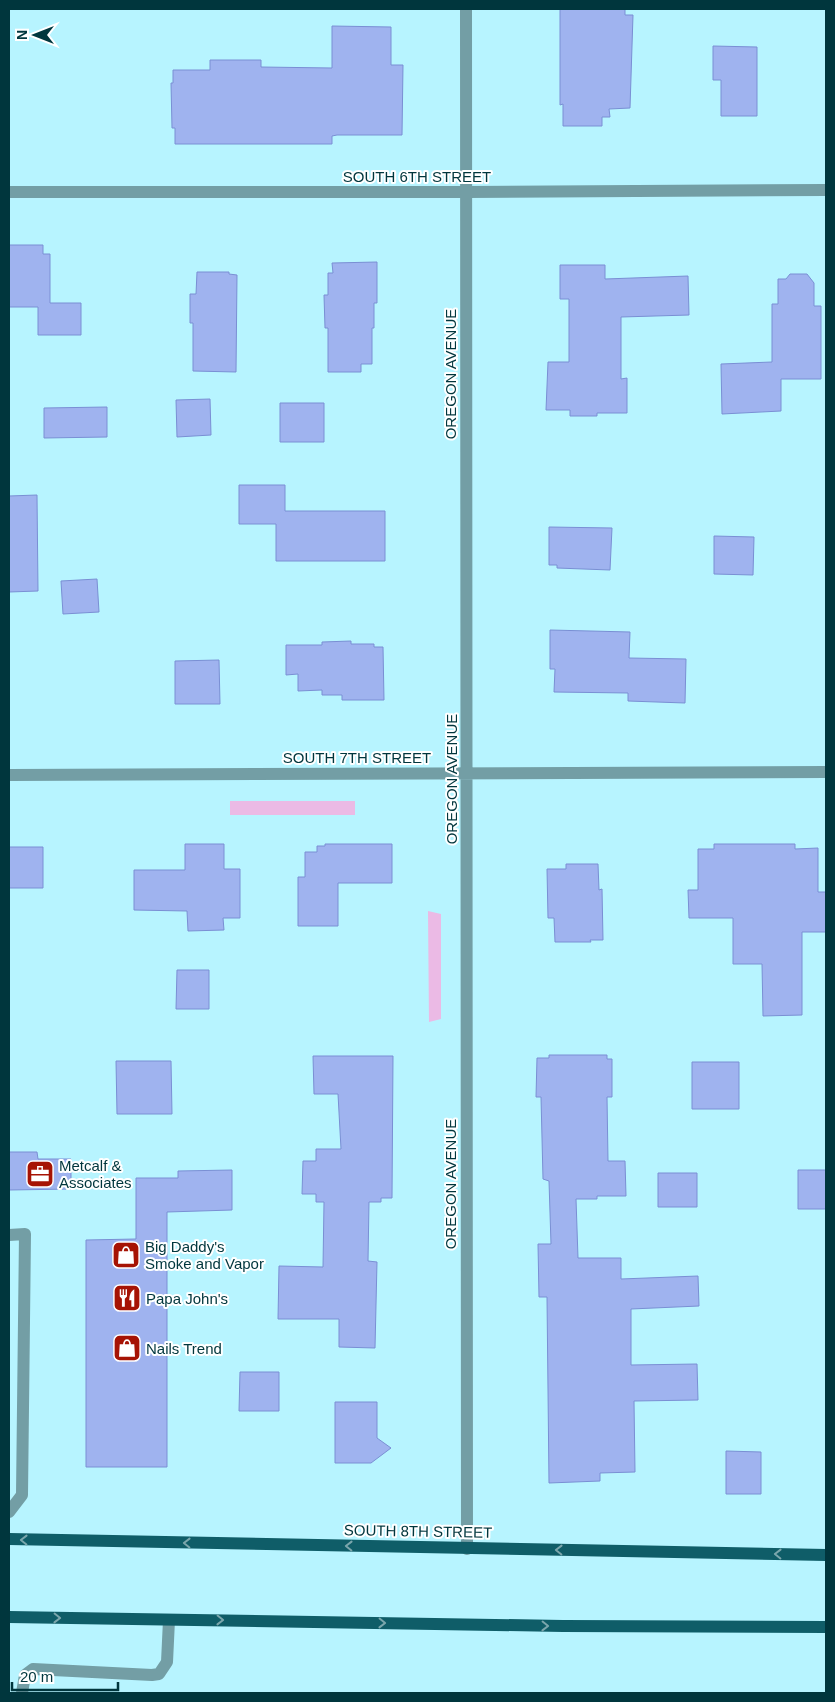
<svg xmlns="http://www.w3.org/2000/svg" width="835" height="1702" font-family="Arial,sans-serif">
  <rect width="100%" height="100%" fill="#b7f4ff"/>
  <!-- green -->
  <path fill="#ebbae5" d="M230,801H355V815H230Z
    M428,911L441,914V1019L429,1022Z"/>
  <!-- building -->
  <path fill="#9fb3ef" stroke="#7a8fd4" d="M560,9H625V15H633L630,108L609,109L610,117H602V126H563V104L560,105Z
    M332,26L391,27V65H403L402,135H337L332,136V144H175V128H172L171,83H173V70H210V60H261V67L332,68Z
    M713,46L757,47V116H721V80H713Z
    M9,245H43V254H50V303H81V335H38V307H9Z
    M377,262V303H374V328H372V364H361V372H328V328H325L324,295H328V273H333L332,263Z
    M560,265H605V279L688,276L689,315L621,317V379L627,378V413H597V416H570V410H546L548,362H569V299H560Z
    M197,272H229V274L237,275L236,372L193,371V323H190V294H196Z
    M790,274H807L814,283V306H821V379H781V411L722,414L721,364L772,362V304H778V279H786Z
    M210,399L211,435L177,437L176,400Z
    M280,403H324V442H280Z
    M107,407V437L44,438V408Z
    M239,485H285V511H385V561H276V524H239Z
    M37,495L38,591L9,592V496Z
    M549,527L612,528L610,570L557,568V565H549Z
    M714,536L754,537L753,575L714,574Z
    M97,579L99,612L63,614L61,581Z
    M550,630L630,632L629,658L686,659L685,703L628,701V693L554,692L555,669H550Z
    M351,641V644H374V647H383L384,700H342V695H322V690L298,691V674L286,675V645H322V642Z
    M219,660L220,704H175V661Z
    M185,844H224V869H240V918H223L224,930L188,931L187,911L134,910V870H185Z
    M325,844H392V883H338V926H298V877H305V852H317V846H325Z
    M714,844H795V849L818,848V892H826V932H802V1015L763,1016L762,964H733V918H689L688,890H698V849H714Z
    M9,847H43V888H9Z
    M566,864H598L599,890L602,889L603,940H590L591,942H555L554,918H548L547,869H566Z
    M177,970H209V1009H176Z
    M549,1055H607V1059H612V1097H607L608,1161H625L626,1196H597V1199H576L578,1258H621V1279L698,1276L699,1306L631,1309V1365L697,1364L698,1400L634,1401L635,1472L600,1473V1481L549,1483L547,1297H539L538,1244H551L549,1181L543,1179L541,1097H536L537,1058H549Z
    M313,1056H393L392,1198H381V1202H369L368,1261L377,1262L375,1348L339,1347V1319H278L279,1266L323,1267L324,1202H316V1194H302L303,1161H316V1149H341L338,1094H314Z
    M116,1061H171L172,1114H117Z
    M692,1062H739V1109H692Z
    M9,1152H37L38,1159H71V1189L9,1190Z
    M232,1170V1210L167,1212V1467H86V1240L136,1239V1178H178V1171Z
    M798,1170H826V1209H798Z
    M658,1173H697V1207H658Z
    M240,1372H279V1411H239Z
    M335,1402H377V1438L391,1448L371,1463H335Z
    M726,1451L761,1452V1494H726Z"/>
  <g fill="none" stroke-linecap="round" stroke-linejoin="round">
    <!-- minor -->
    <path stroke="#739ea5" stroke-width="12" d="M466,9L467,1549
      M9,192H467L826,190
      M9,775L826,772
      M9,1235L25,1234L22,1495L9,1512
      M22,1693L25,1675L33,1669L152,1675L159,1674L167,1662L169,1620"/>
    <!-- major -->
    <path stroke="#0f5d68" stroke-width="12" d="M9,1539L826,1555
      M9,1617L563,1626L826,1627"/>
  </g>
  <!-- one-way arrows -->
  <defs><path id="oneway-chevron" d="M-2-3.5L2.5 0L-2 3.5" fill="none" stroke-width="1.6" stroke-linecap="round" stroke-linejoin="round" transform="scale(1.25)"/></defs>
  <g stroke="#7ba6ac">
    <use href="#oneway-chevron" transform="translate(24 1540) rotate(-179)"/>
    <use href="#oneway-chevron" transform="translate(187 1543) rotate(-179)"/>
    <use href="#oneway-chevron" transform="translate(349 1546) rotate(-179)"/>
    <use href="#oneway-chevron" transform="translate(559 1550) rotate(-179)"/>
    <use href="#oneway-chevron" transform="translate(778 1554) rotate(-179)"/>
    <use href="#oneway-chevron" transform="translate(57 1618) rotate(1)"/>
    <use href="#oneway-chevron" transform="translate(220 1620) rotate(1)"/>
    <use href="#oneway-chevron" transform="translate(382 1623) rotate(1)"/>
    <use href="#oneway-chevron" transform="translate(545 1626) rotate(1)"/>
  </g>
  <!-- icons -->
  <defs>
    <symbol id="office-square" viewBox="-11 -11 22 22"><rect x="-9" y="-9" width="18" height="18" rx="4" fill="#a61304" stroke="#fff"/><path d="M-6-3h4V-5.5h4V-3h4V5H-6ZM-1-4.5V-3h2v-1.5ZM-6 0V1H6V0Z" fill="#fff"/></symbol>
    <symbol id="shop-square" viewBox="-11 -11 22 22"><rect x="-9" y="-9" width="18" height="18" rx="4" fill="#a61304" stroke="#fff"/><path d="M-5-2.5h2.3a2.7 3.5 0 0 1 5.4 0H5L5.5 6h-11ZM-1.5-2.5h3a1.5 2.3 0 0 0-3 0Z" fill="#fff"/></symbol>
    <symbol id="restaurant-square" viewBox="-11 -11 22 22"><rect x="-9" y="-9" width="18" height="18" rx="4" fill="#a61304" stroke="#fff"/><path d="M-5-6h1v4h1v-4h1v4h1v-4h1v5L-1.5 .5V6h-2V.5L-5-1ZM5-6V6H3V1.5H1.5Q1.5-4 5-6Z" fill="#fff"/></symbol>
  </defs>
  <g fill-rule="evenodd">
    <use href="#office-square" x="24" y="1158" width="32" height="32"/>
    <use href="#shop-square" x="110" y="1239" width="32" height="32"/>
    <use href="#restaurant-square" x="111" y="1282" width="32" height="32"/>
    <use href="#shop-square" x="111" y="1332" width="32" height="32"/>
  </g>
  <g text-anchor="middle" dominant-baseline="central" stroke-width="4" stroke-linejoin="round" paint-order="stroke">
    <!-- street labels -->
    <g font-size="15" fill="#00363d" stroke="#fff">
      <text x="417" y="176">SOUTH 6TH STREET</text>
      <text transform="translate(450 374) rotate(-90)">OREGON AVENUE</text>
      <text x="357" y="757">SOUTH 7TH STREET</text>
      <text transform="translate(451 779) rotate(-90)">OREGON AVENUE</text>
      <text transform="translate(450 1184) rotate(-90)">OREGON AVENUE</text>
      <text transform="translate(418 1531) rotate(1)">SOUTH 8TH STREET</text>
    </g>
    <!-- poi labels -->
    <g font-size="15" fill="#00363d" stroke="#fff" text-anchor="start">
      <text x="59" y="1165">Metcalf &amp;<tspan x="59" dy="17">Associates</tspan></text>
      <text x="145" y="1246">Big Daddy's<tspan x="145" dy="17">Smoke and Vapor</tspan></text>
      <text x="146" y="1298">Papa John's</text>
      <text x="146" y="1348">Nails Trend</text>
    </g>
  </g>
  <!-- border -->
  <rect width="835" height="1702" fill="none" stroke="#00363d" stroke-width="20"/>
  <!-- north arrow -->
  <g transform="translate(35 35) rotate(270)" stroke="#ffffff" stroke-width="4" paint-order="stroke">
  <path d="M0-4L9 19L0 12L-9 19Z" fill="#00363d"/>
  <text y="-8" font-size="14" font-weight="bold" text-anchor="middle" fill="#00363d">N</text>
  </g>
  <!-- scale -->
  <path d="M12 1682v8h106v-8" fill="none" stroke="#00363d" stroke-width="2.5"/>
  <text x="20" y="1682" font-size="15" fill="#00363d" stroke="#ffffff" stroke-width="4" paint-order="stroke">20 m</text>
</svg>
